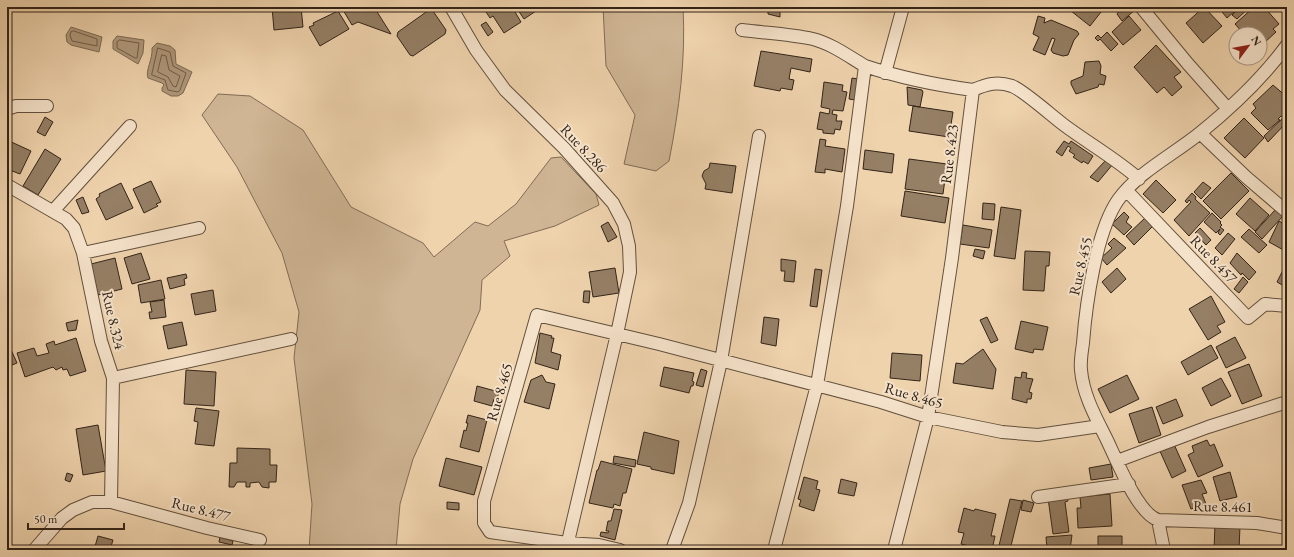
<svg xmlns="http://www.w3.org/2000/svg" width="1294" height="557" font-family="'EB Garamond',serif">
  <rect width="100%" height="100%" fill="#efd3ad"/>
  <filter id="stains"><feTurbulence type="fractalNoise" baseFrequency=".005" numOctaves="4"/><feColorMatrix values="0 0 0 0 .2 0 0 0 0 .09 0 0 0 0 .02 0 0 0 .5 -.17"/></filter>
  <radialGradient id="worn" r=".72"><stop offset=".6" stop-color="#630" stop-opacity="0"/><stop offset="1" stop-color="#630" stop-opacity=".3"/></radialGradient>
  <!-- green -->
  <path fill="#cfb594" stroke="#816c56" d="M603,7H683C686,59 679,110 669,161L656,171L624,164L635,115L606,66Z
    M218,94L250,96L303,130L351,207L423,243L434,257L475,222L488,226L516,204L551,158L561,157L596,194L599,205L555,226L504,241L510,256L482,280L480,310L413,459L400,504L396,550H309L312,504L294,358L299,312L282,253L237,167L202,115Z"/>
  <!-- water -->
  <path fill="#af987a" stroke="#7d6a53" d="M71,27L102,37L99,52L71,45L67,42L66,35Z
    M117,36L144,40L143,53L138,64L113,49V41Z
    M157,43L170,46L175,50L176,64L192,72L183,93L178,96H171L162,91V88L164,85L162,83L148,78C145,71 153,59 152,48Z"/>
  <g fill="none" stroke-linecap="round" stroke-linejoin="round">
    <!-- shore -->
    <path stroke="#715e49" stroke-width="1" d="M74,31L97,39V46L72,41L70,35L71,32Z
      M120,40L139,43L137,58H135L117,48V42Z
      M158,48L170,52L173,66L186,73L180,90L178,92L168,90L165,80L152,75Z
      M162,55L166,56L169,70L180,76L176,87L173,86L168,77L158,72Z"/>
  </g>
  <!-- building -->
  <path fill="#957f65" stroke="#332418" d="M272,7H301L303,27L274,30Z
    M347,7H374L391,34L358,22L352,25L343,10Z
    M488,7H512L521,22L504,33L493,16L490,18L484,9Z
    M516,7H542L524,19Z
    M768,7H780V17L768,14Z
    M1066,7H1094L1101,12L1090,26Z
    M1122,7H1133L1135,10L1122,21L1117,14Z
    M1204,7L1222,26L1203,43L1186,23Z
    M1218,7H1233L1236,10L1227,18Z
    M1240,7H1250L1237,19L1232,15Z
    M1254,7L1260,12L1265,8L1279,24L1273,29L1276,32L1264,43L1261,39L1260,40V34H1244L1235,24Z
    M429,10L433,11L446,30L445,34L413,56L410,55L397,36L398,32Z
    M338,11L349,29L320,46L309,27L314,25L313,23Z
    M1038,16L1045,18L1044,23L1051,20L1077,31L1079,34L1074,40L1068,55L1063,56L1053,53L1051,50L1055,39L1052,38L1045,55L1033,50L1039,37L1033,34Z
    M1129,16L1141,30L1123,45L1112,32Z
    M486,22L493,32L488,36L481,25Z
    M1107,32L1118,44L1111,51L1100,39L1098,41L1095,38L1098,35L1101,38Z
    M1156,45L1181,72L1174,77L1182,87L1172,96L1164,87L1157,93L1134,67Z
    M761,51L812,59L810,72L791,68L789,79L794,80L792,90L781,88L780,91L754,86Z
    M1099,61L1101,66L1100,74L1106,76L1104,85L1099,84L1098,87L1076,94L1071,84V81L1083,76L1085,62Z
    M852,78L858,79L855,100L849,99Z
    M824,82L843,85L842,91L847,92L843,111L833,110L832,114L837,115L836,121H842L840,130L835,129L834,134L823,133V130L817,129L820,112L829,114L830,109L821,107Z
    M1273,85L1287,97V122L1268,142L1264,136L1284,117L1281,116L1278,119L1280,120L1268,130L1251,113L1256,108L1253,104Z
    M907,87L922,90L923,92L920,107L908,105Z
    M913,106L953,112L949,137L909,131Z
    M45,117L53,122L45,136L37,132Z
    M1244,118L1264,138L1245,158L1224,138Z
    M820,139L826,140L825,146L845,149L842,172L825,169V173L815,172Z
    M7,140L31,151L20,174L7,169Z
    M1064,141L1069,144L1071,141L1093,156L1088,164L1083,161L1082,163L1073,157L1075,155L1069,151L1071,148L1068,146L1062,156L1056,152Z
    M45,149L61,159L38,195L23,186Z
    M865,150L894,154L892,173L863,169Z
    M909,159L947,164L943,194L905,189Z
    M1106,160L1113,164L1098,182L1090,177Z
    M710,163L736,166L732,193L705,189L706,184L702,176L704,171L709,168Z
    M1231,173L1249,191L1221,219L1203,201Z
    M1156,180L1176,200L1163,213L1143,194Z
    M151,181L161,202L156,204L158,206L144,213L133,189Z
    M1203,182L1211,188L1201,199L1194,192Z
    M121,183L133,208L106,220L96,199L100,196L99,194Z
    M905,191L949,198L945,223L901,216Z
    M1192,193L1196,197L1195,199L1210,213L1189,236L1174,220L1191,202L1189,200L1187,203L1185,201Z
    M83,197L89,212L82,214L76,200Z
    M1250,198L1269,215L1255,231L1236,214Z
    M983,203L995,204L994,220L982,219Z
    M1001,207L1021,210L1015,259L994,256Z
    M1275,210L1283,216L1262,239L1255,232Z
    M1124,212L1129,217L1126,222L1132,227L1124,235L1112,224Z
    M1212,213L1221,222L1220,223L1222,225L1220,227L1224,230L1220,235L1218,233L1220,229L1216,233L1204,222Z
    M1145,218L1153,226L1134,245L1126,236Z
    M1279,221L1287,226V252L1269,242Z
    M608,222L617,237L608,242L601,226Z
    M963,225L992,230L989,248L960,244Z
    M1200,228L1211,240L1206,245L1195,233Z
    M1249,229L1267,245L1259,253L1241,237Z
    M1228,233L1235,239L1222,255L1215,248Z
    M1114,238L1126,248L1107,265L1101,258L1112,248L1108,244Z
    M975,249L985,251L983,259L973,256Z
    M1025,251L1050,252L1049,266H1046L1044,291L1023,290Z
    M141,253L150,279L132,284L124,258Z
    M1237,253L1256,272L1249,280L1242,273L1241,275L1230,263Z
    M115,258L122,289L98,295L91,264Z
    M781,259L796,261L794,282L784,281L785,271H781Z
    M1287,262V283L1284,286L1277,282Z
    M615,268L619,293L593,297L589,272Z
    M1117,268L1126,279L1111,293L1102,282Z
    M815,269L822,270L817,307L810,306Z
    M186,274L187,278L184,279L185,285L170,289L167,278Z
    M1243,277L1248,282L1239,293L1234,289Z
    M161,280L165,299L141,303L138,285Z
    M213,290L216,311L195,315L191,294Z
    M584,291H590L589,303L583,302Z
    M1211,296L1225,322L1217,326L1221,332L1208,340L1189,309Z
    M164,300L166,317L150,319L149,312H152L150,302Z
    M764,317L779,319L776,346L761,343Z
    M987,317L998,340L991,343L980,320Z
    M78,320L76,330L68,331L66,323Z
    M1021,321L1048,327L1043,350L1034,349L1033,353L1015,349Z
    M182,322L187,345L168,349L163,326Z
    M540,333L552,336L551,338H554L551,352L561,355L558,370L535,363Z
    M1235,337L1246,358L1226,368L1216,347Z
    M76,338L86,371L70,376L67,369L63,370L62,367L56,370L53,367L25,377L17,353L34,348L37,356L49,353L46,344L54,341L55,345Z
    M8,343L17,363L7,367V344Z
    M1211,345L1218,358L1188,375L1181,362Z
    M983,349L996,369L993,389L953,383L956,363L963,364Z
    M892,353L922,355L920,381L890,378Z
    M1249,364L1262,396L1242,404L1228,372Z
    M664,367L694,373L692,381L694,382L693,386H691L689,393L660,386Z
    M701,369L707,371L703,387L696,385Z
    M186,370L216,372L214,406L184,404Z
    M1022,372L1027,373L1026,378L1033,379L1029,392L1032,393L1031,399H1027V403L1012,399L1015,377L1021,378Z
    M542,375L546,382L555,384L549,409L524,402L531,380Z
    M1127,375L1139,399L1110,413L1098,389Z
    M1221,378L1231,396L1211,406L1202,388Z
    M477,386L499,392L497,399H494L492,406L474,401Z
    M1176,399L1183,416L1163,424L1156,407Z
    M1152,407L1161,435L1139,443L1129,414Z
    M196,408L219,411L214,446L195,444L198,422L194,421Z
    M468,415L487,420L479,452L460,447L464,430L466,431L468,423H466Z
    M98,425L106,471L83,475L76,429Z
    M644,432L679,441L674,474L651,469V467L637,464Z
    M1207,440L1210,446L1214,444L1223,466L1198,477L1188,455L1194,452L1192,446Z
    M1173,442L1186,471L1172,478L1159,449Z
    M237,448L270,449V465H277L276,482H269V488L262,487L259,482L250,483V487H246V482H237L234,487H229L230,463H237Z
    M614,456L636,460L635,467L613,463Z
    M446,458L482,467L474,495L439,486Z
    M601,461L632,469L626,493H623L620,506L614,504L613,508L589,503L597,470H598Z
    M1111,464L1113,477L1091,480L1089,468Z
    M1230,472L1237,497L1220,501L1213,477Z
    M67,473L73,475L70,482L65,480Z
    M804,477L818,481L816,489L820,490L814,511L799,506L801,500L798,499Z
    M841,479L857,483L854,496L838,493Z
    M1201,480L1207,493L1202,494L1206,504L1191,509L1182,485Z
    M1110,494L1112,526L1078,528L1077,508H1081L1080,497Z
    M1067,496L1068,501L1065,502L1069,532L1053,534L1048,498Z
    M1010,499L1022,501L1010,550H998Z
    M1023,500L1034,503L1031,512L1021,510Z
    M447,502L459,503V510L447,509Z
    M964,508L974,511L975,509L996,514L991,536H995L992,550H972L973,547L961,544L964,533L958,532Z
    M614,509L622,510L615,540L600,536L601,532L608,533L609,531H606L608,521H611Z
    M1215,524L1240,526L1239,550H1214Z
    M1072,535L1070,550H1047L1046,537Z
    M98,536L113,540L110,550H94Z
    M1098,536H1122V550H1098Z
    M220,537L233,541L232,545L219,542Z"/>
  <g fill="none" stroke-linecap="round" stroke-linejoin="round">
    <defs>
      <path id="street" d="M451,7L476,50L505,90L564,148L613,203L624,224L629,246L630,272L617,334L566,550
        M1141,7L1188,64L1228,109
        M742,30C766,33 790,34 813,39C832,44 848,56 865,66
        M885,73L903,7
        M7,109L16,106H47
        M1200,133L1246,177L1287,212
        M7,185L66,219L74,228L83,253L101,341L113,378L111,502
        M1127,191L1248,318L1265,304L1287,306
        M53,211L130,126
        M83,253L199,228
        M113,378L291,339
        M1117,461L1208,427L1287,402
        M1038,497L1129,484
        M1158,520L1257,523L1287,528
        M34,550L62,518L73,510L92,502H111L207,528L260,540
        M620,550L599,545L567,543L490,532L484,523V501L537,315L659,344L881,402L928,417L1002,432L1038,435L1100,426
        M672,550L689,503L721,361L759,136
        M774,550L817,385L847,206L865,66C901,78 936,85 973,90
        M894,550L928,417L952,258L973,90C987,84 997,81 1012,86C1023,90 1052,116 1064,125C1088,143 1115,158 1139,179
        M1164,550L1158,520C1137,513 1116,458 1106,438C1095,416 1083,394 1081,370C1080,361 1082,351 1083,343C1086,304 1096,232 1118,200C1138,172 1173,155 1200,133C1232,107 1262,79 1287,45"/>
    </defs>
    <!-- street casing -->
    <use href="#street" stroke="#62503d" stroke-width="14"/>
    <!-- street -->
    <use href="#street" stroke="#f5e2ca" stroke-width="12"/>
  </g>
  <g text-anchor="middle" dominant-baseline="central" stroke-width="4" stroke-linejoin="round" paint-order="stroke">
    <!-- street labels -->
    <g font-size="15" fill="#332418" stroke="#f5e2ca">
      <text transform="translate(584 148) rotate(47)">Rue 8.286</text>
      <text transform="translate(949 154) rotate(-83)">Rue 8.423</text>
      <text transform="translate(1214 259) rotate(46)">Rue 8.457</text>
      <text transform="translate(1080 266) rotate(-77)">Rue 8.455</text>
      <text transform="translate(114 320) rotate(77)">Rue 8.324</text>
      <text transform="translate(499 392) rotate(-74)">Rue 8.465</text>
      <text transform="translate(914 395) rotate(16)">Rue 8.465</text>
      <text transform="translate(1223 506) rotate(1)">Rue 8.461</text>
      <text transform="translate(201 509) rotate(14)">Rue 8.477</text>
    </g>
  </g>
  <!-- margin -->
  <rect width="1294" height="557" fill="none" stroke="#efd3ad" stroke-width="24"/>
  <rect x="8" y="8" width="1278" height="541" fill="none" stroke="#332418" stroke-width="2"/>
  <rect x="12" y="12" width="1270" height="533" fill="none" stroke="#332418"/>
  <!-- north arrow -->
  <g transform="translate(1248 46) rotate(58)"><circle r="19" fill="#f5e2ca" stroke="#a79683"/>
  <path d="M0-3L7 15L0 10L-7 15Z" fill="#8f2418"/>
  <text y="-6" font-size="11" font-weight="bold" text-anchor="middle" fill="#332418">N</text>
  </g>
  <!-- scale -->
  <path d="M28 523v6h96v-6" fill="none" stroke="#332418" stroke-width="2"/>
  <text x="34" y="523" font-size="12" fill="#332418" stroke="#f5e2ca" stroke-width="3" paint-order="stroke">50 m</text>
  <rect width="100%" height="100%" filter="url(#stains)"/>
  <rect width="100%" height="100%" fill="url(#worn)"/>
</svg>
